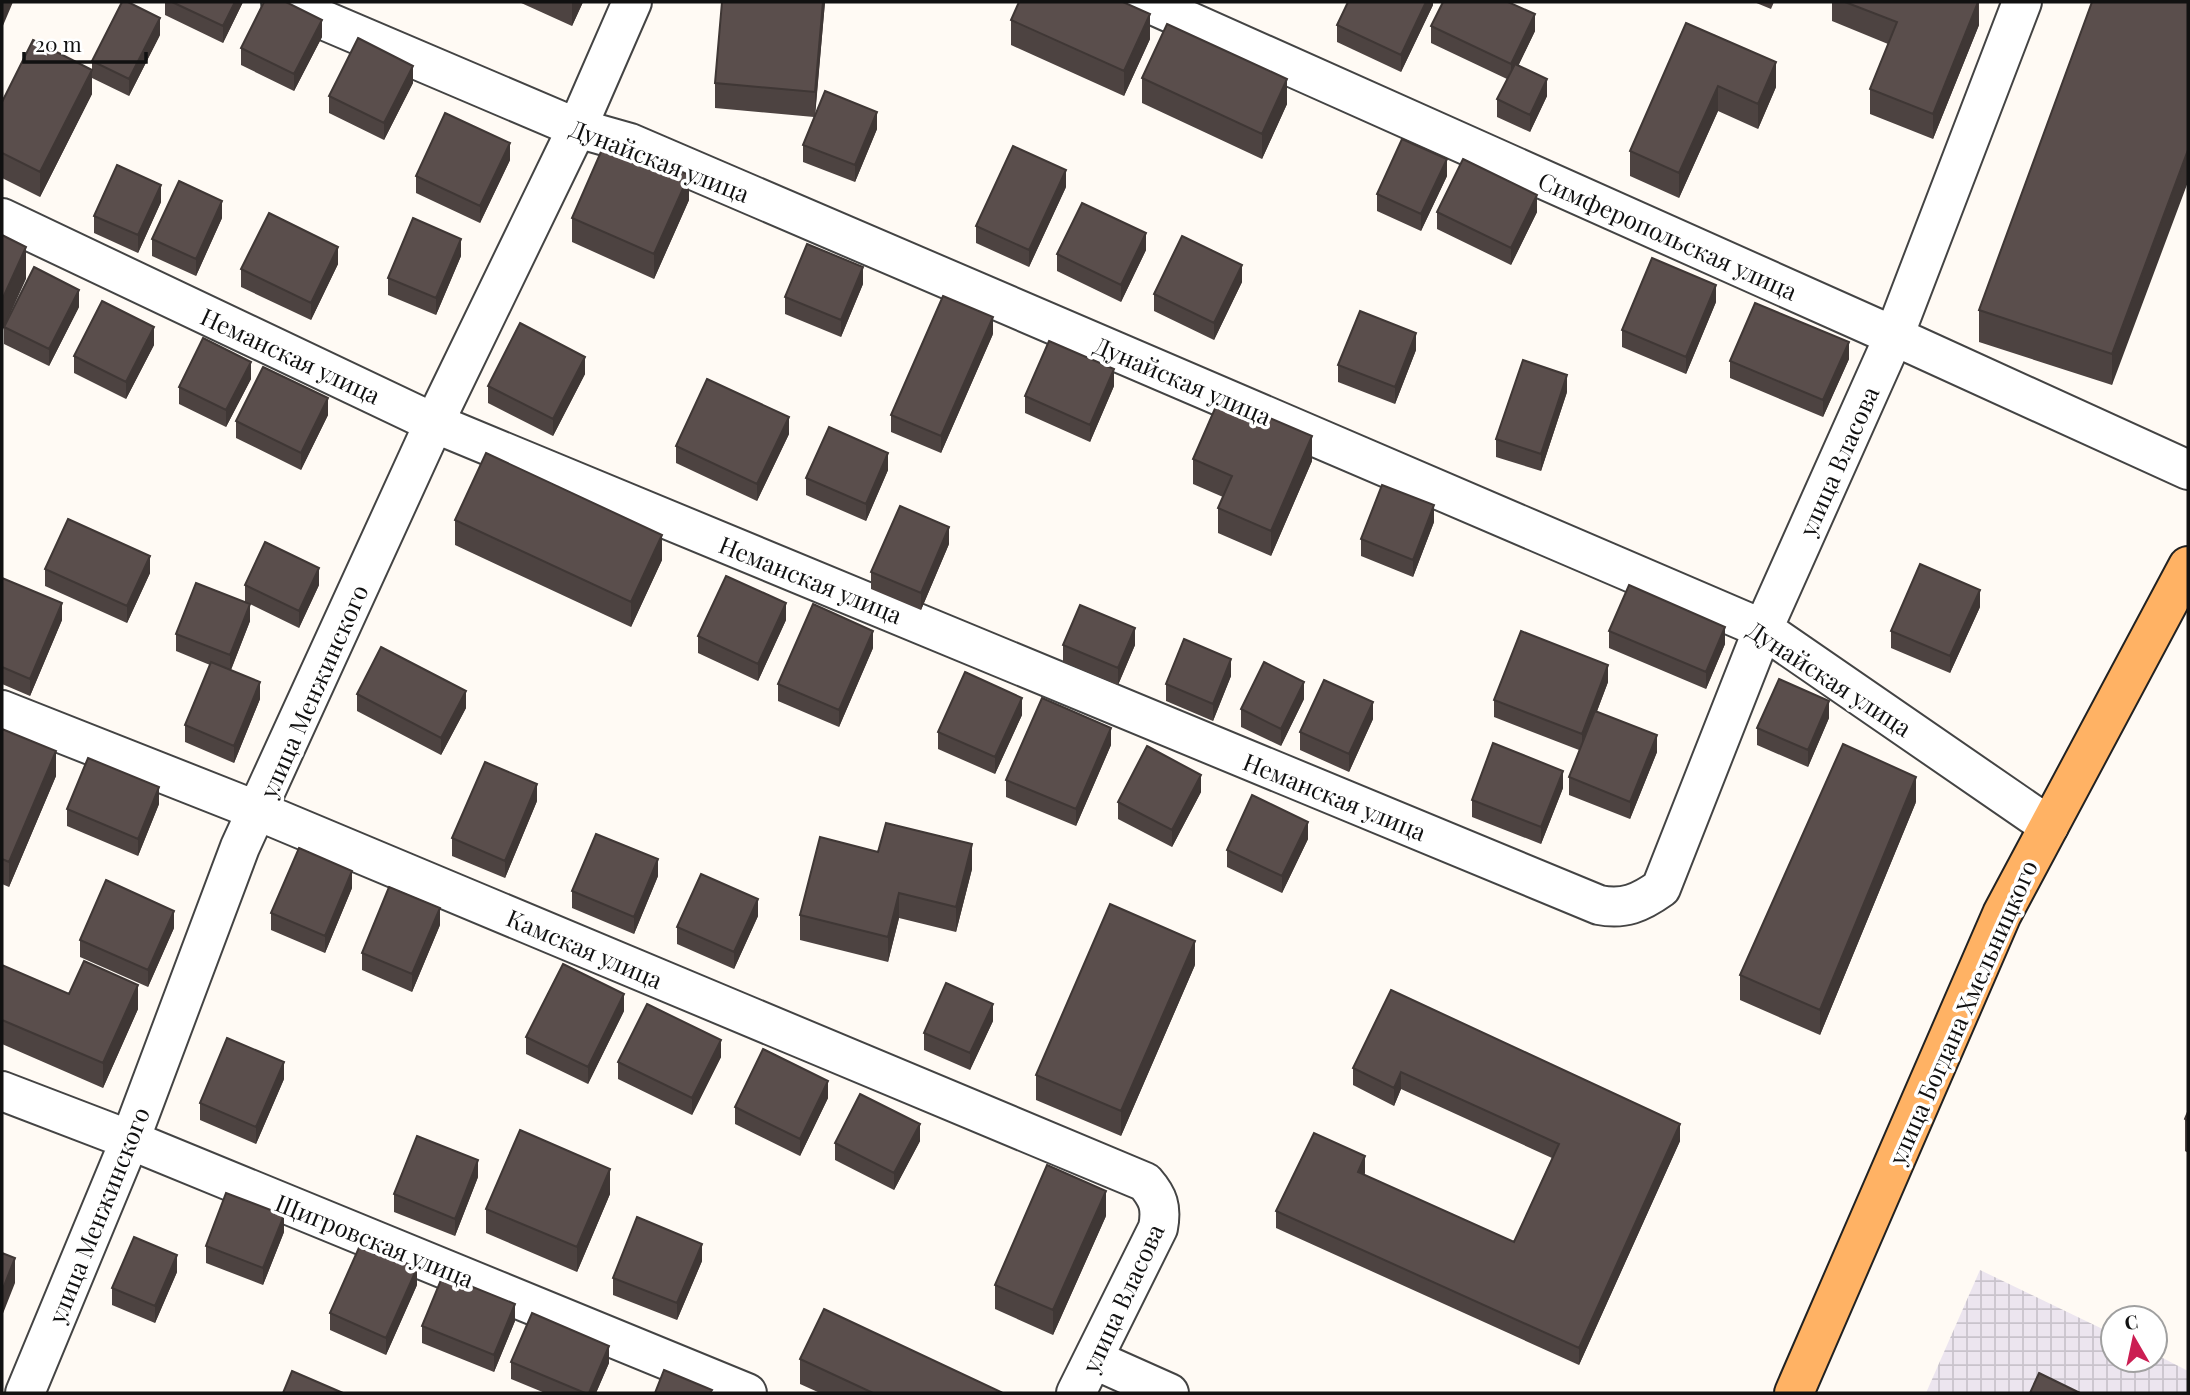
<svg xmlns="http://www.w3.org/2000/svg" width="2190" height="1395" font-family="'Playfair Display',serif">
  <defs>
    <pattern id="industrial-grid" width="8" height="8" patternUnits="userSpaceOnUse" patternTransform="scale(1.75)"><rect width="8" height="8" fill="#ece5ef"/><path d="M0 4h8M4 0v8" fill="none" stroke="#c9c3cc"/></pattern>
  </defs>
  <rect width="100%" height="100%" fill="#fffaf4"/>
  <!-- industrial -->
  <path fill="url(#industrial-grid)" d="M1980,1270L2113,1334V1360H2155V1354L2188,1371V1393H1926Z"/>
  <g fill="none" stroke-linecap="round" stroke-linejoin="round">
    <defs>
      <path id="minor" d="M281,2L577,128L630,143L1763,629L2049,826
        M1146,2L1894,336L2188,470
        M2,218L434,423L1599,905C1624,910 1640,903 1661,888L1763,629L1894,336L2022,2
        M2,710L258,811L1145,1182C1158,1197 1162,1207 1158,1228L1076,1393
        M2,1091L130,1140L747,1393
        M1095,1360L1169,1393
        M25,1393L130,1140L240,847L434,423L577,128L632,2"/>
      <path id="major" d="M1794,1393L2002,914L2188,566"/>
    </defs>
    <!-- minor casing -->
    <use href="#minor" stroke="#444" stroke-width="42"/>
    <!-- major casing -->
    <use href="#major" stroke="#222" stroke-width="42"/>
    <!-- minor -->
    <use href="#minor" stroke="#fff" stroke-width="38"/>
    <!-- major -->
    <use href="#major" stroke="#ffb264" stroke-width="38"/>
  </g>
  <!-- wall -->
  <path fill="#4d4341" d="M165,2H243L223,43L165,15Z
    M519,2H583L572,26Z
    M825,2L815,114L877,129L855,182L803,162V145L814,117L715,108V83Z
    M1433,2V5L1401,72L1337,42V25Z
    M1754,2H1774L1771,9Z
    M1832,2H1979V25L1933,139L1870,114V89L1888,44L1832,21Z
    M2188,2L2112,385L1979,342V310Z
    M1011,20L1150,39L1124,96L1011,45Z
    M1686,23L1776,87L1758,129L1718,111L1679,198L1630,176V151Z
    M1431,26L1535,31L1518,66L1547,96L1530,132L1497,117V99L1507,79L1431,43Z
    M160,35L129,96L92,78V61Z
    M322,37L294,91L241,65V48Z
    M1142,78L1287,104L1262,159L1142,103Z
    M413,83L384,140L329,113V96Z
    M92,94L40,197L2,178V102Z
    M510,160L480,223L416,193V176Z
    M1447,176L1421,231L1377,211V194Z
    M1066,187L1029,267L976,243V226Z
    M689,200L654,279L572,242V218Z
    M161,202L138,253L94,233V216Z
    M1437,212H1537L1511,265L1437,229Z
    M222,218L196,276L152,256V239Z
    M1146,250L1121,302L1057,271V254Z
    M461,256L436,315L388,295V278Z
    M338,264L311,320L241,287V269Z
    M1242,282L1214,340L1154,311V294Z
    M863,284L841,337L785,314V297Z
    M1716,302L1686,374L1622,347V330Z
    M79,307L49,366L4,344V327Z
    M993,334L941,453L891,432V415Z
    M154,345L126,399L74,373V356Z
    M1416,350L1395,404L1338,382V365Z
    M1849,359L1823,417L1730,378V361Z
    M585,374L553,436L488,403V386Z
    M251,379L226,427L179,404V387Z
    M1114,386L1090,442L1025,413V396Z
    M1567,392L1541,471L1496,457V439Z
    M328,415L301,470L236,438V421Z
    M789,434L757,501L676,463V446Z
    M1193,459L1312,461L1271,556L1218,533V508L1223,497L1193,484Z
    M888,470L866,521L806,495V478Z
    M455,520L662,560L631,627L455,545Z
    M1434,522L1413,577L1361,556V539Z
    M949,544L921,610L871,589V572Z
    M45,569L150,573L127,623L45,586Z
    M2,578L62,620L30,696L2,684Z
    M245,585H319L299,628L250,604V621L231,670L260,699L234,763L185,742V725L210,665L176,651V634L245,602Z
    M1980,607L1950,673L1891,648V631Z
    M786,620L758,681L698,653V636Z
    M1609,631L1725,644L1706,689L1609,648Z
    M1063,645H1135L1118,685L1063,662Z
    M873,648L839,727L778,701V684Z
    M1231,676L1213,721L1166,701V684Z
    M1608,682L1597,711L1657,752L1630,819L1569,795V777L1579,750L1494,717V700Z
    M357,694L466,708L441,755L357,711Z
    M1304,699L1281,746L1241,727V709Z
    M1022,715L995,774L938,749V732Z
    M1829,718L1808,767L1757,745V728Z
    M1373,719L1349,772L1300,750V732Z
    M2,729L56,776L9,887L2,884Z
    M1111,745L1076,826L1006,797V780Z
    M1563,788L1541,844L1472,817V800Z
    M1201,792L1172,847L1118,819V802Z
    M537,801L505,878L452,856V838Z
    M1916,802L1820,1035L1740,1000V975Z
    M159,804L138,856L67,826V809Z
    M1308,839L1282,893L1227,867V850Z
    M878,852L972,869L956,932L899,918L888,962L800,940V915Z
    M658,876L634,934L572,908V891Z
    M352,888L325,953L271,930V913Z
    M758,916L734,969L677,944V927Z
    M440,925L412,992L362,970V953Z
    M174,928L148,987L80,957V940Z
    M2,965L69,994L138,1009L103,1088L2,1044Z
    M1195,965L1121,1136L1036,1100V1075Z
    M1391,990L1680,1141L1579,1365L1276,1228V1211L1365,1173L1364,1175L1514,1242L1552,1158L1401,1089L1394,1106L1353,1085V1068Z
    M624,1011L588,1084L526,1054V1037Z
    M993,1021L970,1070L924,1050V1033Z
    M721,1057L692,1115L618,1079V1062Z
    M284,1079L256,1144L200,1120V1103Z
    M828,1098L800,1156L735,1124V1107Z
    M2188,1112V1153L2185,1151V1119Z
    M920,1141L894,1190L835,1160V1143Z
    M478,1177L455,1236L394,1212V1194Z
    M610,1194L577,1272L486,1233V1209Z
    M1106,1216L1053,1335L995,1309V1285Z
    M284,1232L263,1285L206,1263V1246Z
    M702,1261L677,1320L613,1295V1278Z
    M177,1272L155,1323L112,1305V1288Z
    M417,1285L386,1355L330,1330V1313Z
    M515,1321L494,1372L422,1343V1326Z
    M800,1359L1001,1393H820L800,1384Z
    M511,1362L609,1363L596,1393H545L511,1379Z"/>
  <!-- shaded-wall -->
  <path fill="#3f3735" d="M2,2H13L2,28Z
    M235,2H243L223,43V26Z
    M572,2H583L572,26Z
    M823,2H825L815,117V92Z
    M1426,2H1433V5L1401,72V55Z
    M1978,2L1979,25L1933,139V114Z
    M1150,14V39L1124,96V71Z
    M1535,14V31L1511,81V64Z
    M160,18V35L129,96V79Z
    M322,20V37L294,91V74Z
    M1776,62V87L1758,129V104Z
    M413,66V83L384,140V123Z
    M92,70V94L40,197V172Z
    M1287,79V104L1262,159V134Z
    M1547,79V96L1530,132V115Z
    M1718,86V111L1679,198V173Z
    M877,112V129L855,182V165Z
    M510,143V160L480,223V206Z
    M2188,150V182L2112,385V354Z
    M1447,159V176L1421,231V214Z
    M1066,170V187L1029,267V250Z
    M689,175V200L654,279V254Z
    M161,185V202L138,253V235Z
    M1537,195V212L1511,265V248Z
    M222,201V218L196,276V259Z
    M1146,233V250L1121,302V285Z
    M461,239V256L436,315V298Z
    M26,247V279L2,332V300Z
    M338,247V264L311,320V303Z
    M1242,265V282L1214,340V323Z
    M863,267V284L841,337V320Z
    M1716,285V302L1686,374V357Z
    M79,290V307L49,366V349Z
    M993,317V334L941,453V436Z
    M154,327V345L126,399V382Z
    M1416,333V350L1395,404V387Z
    M1849,342V359L1823,417V400Z
    M585,357V374L553,436V419Z
    M251,362V379L226,427V410Z
    M1114,369V386L1090,442V425Z
    M1567,375V392L1541,471V454Z
    M328,398V415L301,470V453Z
    M789,417V434L757,501V484Z
    M1312,436V461L1271,556V531Z
    M888,453V470L866,521V504Z
    M1434,505V522L1413,577V560Z
    M949,527V544L921,610V593Z
    M662,535V560L631,627V602Z
    M150,556V573L127,623V606Z
    M319,568V585L299,628V611Z
    M1980,590V607L1950,673V656Z
    M62,603V620L30,696V679Z
    M786,603V620L758,681V664Z
    M250,604V621L230,672V655Z
    M1725,627V644L1706,689V672Z
    M1135,628V645L1118,685V668Z
    M873,631V648L839,727V710Z
    M1231,659V676L1213,721V704Z
    M1608,665V682L1582,751V734Z
    M260,682V699L234,763V746Z
    M1304,682V699L1281,746V729Z
    M466,691V708L441,755V738Z
    M1022,698V715L995,774V757Z
    M1829,701V718L1808,767V750Z
    M1373,702V719L1349,772V754Z
    M1111,728V745L1076,826V809Z
    M1657,735V752L1630,819V802Z
    M56,751V776L9,887V862Z
    M1563,771V788L1541,844V827Z
    M1201,775V792L1172,847V830Z
    M1916,777V802L1820,1035V1010Z
    M537,784V801L505,878V861Z
    M159,787V804L138,856V839Z
    M1308,822V839L1282,893V876Z
    M972,844V869L956,932V907Z
    M658,859V876L634,934V917Z
    M352,871V888L325,953V936Z
    M899,893V918L888,962V937Z
    M758,899V916L734,969V952Z
    M440,908V925L412,992V974Z
    M174,911V928L148,987V970Z
    M1195,941V965L1121,1136V1111Z
    M138,985V1009L103,1088V1063Z
    M624,994V1011L588,1084V1067Z
    M993,1004V1021L970,1070V1053Z
    M721,1040V1057L692,1115V1098Z
    M284,1062V1079L256,1144V1127Z
    M1401,1072V1089L1394,1106V1088Z
    M828,1081V1098L800,1156V1139Z
    M920,1124V1141L894,1190V1173Z
    M1680,1124V1141L1579,1365V1348Z
    M1365,1156V1173L1358,1189V1172Z
    M478,1160V1177L455,1236V1219Z
    M610,1169V1194L577,1272V1247Z
    M1106,1191V1216L1053,1335V1310Z
    M284,1215V1232L263,1285V1268Z
    M702,1244V1261L677,1320V1303Z
    M177,1255V1272L155,1323V1306Z
    M15,1258V1283L2,1316V1291Z
    M417,1268V1285L386,1355V1338Z
    M515,1304V1321L494,1372V1355Z
    M609,1346V1363L596,1393H589Z"/>
  <!-- building -->
  <path fill="#5a4e4c" stroke="#3f3735" stroke-width="2" d="M122,2H128L160,18L129,79L92,61Z
    M172,2H235L223,26Z
    M264,2H286L322,20L294,74L241,48Z
    M722,2H823L815,92L715,83Z
    M1019,2H1123L1150,14L1124,71L1011,20Z
    M1348,2H1426L1401,55L1337,25Z
    M1443,2H1508L1535,14L1511,64L1431,26Z
    M1845,2H1978L1933,114L1870,89L1897,22Z
    M2092,2H2188V150L2112,354L1979,310Z
    M1686,23L1776,62L1758,104L1718,86L1679,173L1630,151Z
    M1167,24L1287,79L1262,134L1142,78Z
    M358,38L413,66L384,123L329,96Z
    M33,40L92,70L40,172L2,153V102Z
    M1515,64L1547,79L1530,115L1497,99Z
    M825,91L877,112L855,165L803,145Z
    M445,113L510,143L480,206L416,176Z
    M607,138L689,175L654,254L572,218Z
    M1402,139L1447,159L1421,214L1377,194Z
    M1013,146L1066,170L1029,250L976,226Z
    M1463,159L1537,195L1511,248L1437,212Z
    M117,165L161,185L138,235L94,216Z
    M179,181L222,201L196,259L152,239Z
    M1082,203L1146,233L1121,285L1057,254Z
    M269,213L338,247L311,303L241,269Z
    M413,218L461,239L436,298L388,278Z
    M2,235L26,247L2,300Z
    M1182,236L1242,265L1214,323L1154,294Z
    M807,244L863,267L841,320L785,297Z
    M1652,258L1716,285L1686,357L1622,330Z
    M34,267L79,290L49,349L4,327Z
    M943,296L993,317L941,436L891,415Z
    M102,301L154,327L126,382L74,356Z
    M1755,303L1849,342L1823,400L1730,361Z
    M1360,311L1416,333L1395,387L1338,365Z
    M520,323L585,357L553,419L488,386Z
    M203,338L251,362L226,410L179,387Z
    M1049,341L1114,369L1090,425L1025,396Z
    M1523,360L1567,375L1541,454L1496,439Z
    M263,367L328,398L301,453L236,421Z
    M707,379L789,417L757,484L676,446Z
    M1220,397L1312,436L1271,531L1218,508L1232,476L1193,459Z
    M829,427L888,453L866,504L806,478Z
    M486,453L662,535L631,602L455,520Z
    M1382,485L1434,505L1413,560L1361,539Z
    M900,506L949,527L921,593L871,572Z
    M68,519L150,556L127,606L45,569Z
    M265,542L319,568L299,611L245,585Z
    M1920,564L1980,590L1950,656L1891,631Z
    M726,576L786,603L758,664L698,636Z
    M2,578L62,603L30,679L2,667Z
    M196,583L250,604L230,655L176,634Z
    M1629,585L1725,627L1706,672L1609,631Z
    M813,604L873,631L839,710L778,684Z
    M1080,605L1135,628L1118,668L1063,645Z
    M1521,631L1608,665L1582,734L1494,700Z
    M1184,639L1231,659L1213,704L1166,684Z
    M381,647L466,691L441,738L357,694Z
    M211,662L260,682L234,746L185,725Z
    M1264,662L1304,682L1281,729L1241,709Z
    M965,672L1022,698L995,757L938,732Z
    M1779,679L1829,701L1808,750L1757,728Z
    M1324,680L1373,702L1349,754L1300,732Z
    M1042,698L1111,728L1076,809L1006,780Z
    M1595,711L1657,735L1630,802L1569,777Z
    M2,729L56,751L9,862L2,859Z
    M1493,743L1563,771L1541,827L1472,800Z
    M1843,744L1916,777L1820,1010L1740,975Z
    M1147,746L1201,775L1172,830L1118,802Z
    M88,758L159,787L138,839L67,809Z
    M485,762L537,784L505,861L452,838Z
    M1252,795L1308,822L1282,876L1227,850Z
    M886,823L972,844L956,907L899,893L888,937L800,915L820,837L878,852Z
    M596,834L658,859L634,917L572,891Z
    M299,848L352,871L325,936L271,913Z
    M701,874L758,899L734,952L677,927Z
    M106,880L174,911L148,970L80,940Z
    M389,887L440,908L412,974L362,953Z
    M1110,904L1195,941L1121,1111L1036,1075Z
    M84,961L138,985L103,1063L2,1020V965L69,994Z
    M563,964L624,994L588,1067L526,1037Z
    M946,983L993,1004L970,1053L924,1033Z
    M1391,990L1680,1124L1579,1348L1276,1211L1314,1133L1365,1156L1358,1172L1514,1242L1559,1144L1401,1072L1394,1088L1353,1068Z
    M647,1004L721,1040L692,1098L618,1062Z
    M227,1038L284,1062L256,1127L200,1103Z
    M763,1049L828,1081L800,1139L735,1107Z
    M860,1094L920,1124L894,1173L835,1143Z
    M2188,1112V1121L2185,1119Z
    M520,1130L610,1169L577,1247L486,1209Z
    M417,1136L478,1160L455,1219L394,1194Z
    M1047,1165L1106,1191L1053,1310L995,1285Z
    M226,1193L284,1215L263,1268L206,1246Z
    M637,1217L702,1244L677,1303L613,1278Z
    M134,1237L177,1255L155,1306L112,1288Z
    M361,1243L417,1268L386,1338L330,1313Z
    M2,1253L15,1258L2,1291Z
    M443,1275L515,1304L494,1355L422,1326Z
    M824,1309L1001,1392L1000,1393H873L800,1359Z
    M532,1313L609,1346L589,1393H585L511,1362Z
    M664,1370L712,1390L710,1393H655Z
    M292,1371L343,1393H283Z
    M2039,1373L2080,1393H2030Z"/>
  <g text-anchor="middle" dominant-baseline="central" stroke-width="7" stroke-linejoin="round" paint-order="stroke">
    <!-- street labels -->
    <g font-size="24" fill="#111" stroke="#fff">
      <text transform="translate(660 160) rotate(21)">Дунайская улица</text>
      <text transform="translate(1668 235) rotate(24)">Симферопольская улица</text>
      <text transform="translate(291 355) rotate(25)">Неманская улица</text>
      <text transform="translate(1183 380) rotate(23)">Дунайская улица</text>
      <text transform="translate(1838 461) rotate(-66)">улица Власова</text>
      <text transform="translate(811 579) rotate(22)">Неманская улица</text>
      <text transform="translate(1830 678) rotate(33)">Дунайская улица</text>
      <text transform="translate(313 691) rotate(-66)">улица Менжинского</text>
      <text transform="translate(1335 796) rotate(22)">Неманская улица</text>
      <text transform="translate(585 948) rotate(23)">Камская улица</text>
      <text transform="translate(1962 1012) rotate(-66)">улица Богдана Хмельницкого</text>
      <text transform="translate(98 1215) rotate(-68)">улица Менжинского</text>
      <text transform="translate(375 1240) rotate(22)">Щигровская улица</text>
      <text transform="translate(1122 1298) rotate(-65)">улица Власова</text>
    </g>
  </g>
  <!-- border -->
  <rect width="2190" height="1395" fill="none" stroke="#111111" stroke-width="7"/>
  <!-- north arrow -->
  <g transform="translate(2134 1339) rotate(351)"><circle r="33" fill="#ffffff" stroke="#a0a0a0" stroke-width="2"/>
  <path d="M0-5L12 26L0 18L-12 26Z" fill="#cb1e52"/>
  <text y="-10" font-size="19" font-weight="bold" text-anchor="middle" fill="#111111">С</text>
  </g>
  <!-- scale -->
  <path d="M24 52v10h122v-10" fill="none" stroke="#111111" stroke-width="3.5"/>
  <text x="35" y="52" font-size="21" fill="#111111" stroke="#ffffff" stroke-width="5" paint-order="stroke">20 m</text>
</svg>
